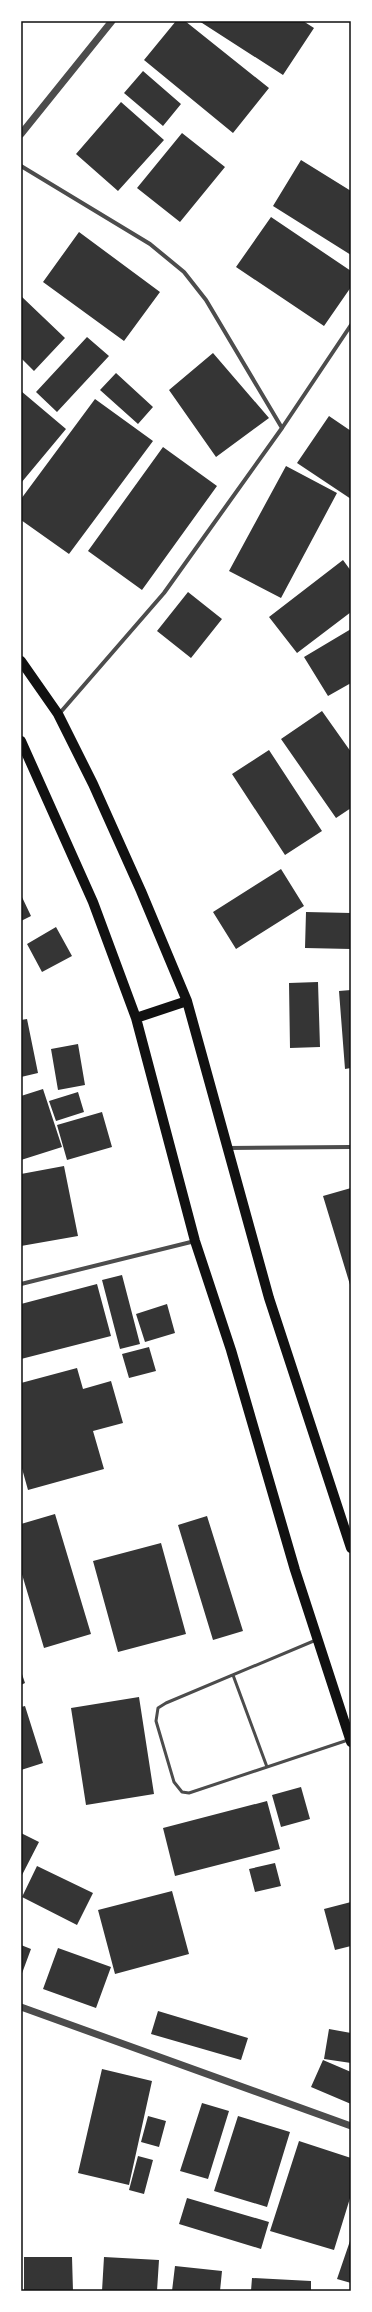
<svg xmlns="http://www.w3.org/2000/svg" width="372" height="2312" font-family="Mulish,sans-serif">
  <rect width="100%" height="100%" fill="#fff"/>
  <!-- building -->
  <path fill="#353535" d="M176,21H185L269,88L233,133L144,60Z
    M199,21H303L314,28L283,75Z
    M143,71L181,104L163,126L124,93Z
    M121,102L164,140L118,191L76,154Z
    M182,133L225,167L180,222L137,188Z
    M301,160L351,191V255L273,206Z
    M271,217L351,271V287L324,326L236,267Z
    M79,232L160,292L124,341L43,282Z
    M21,296L65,338L34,371L21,358Z
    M87,337L109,356L57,412L36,392Z
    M213,353L269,418L216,457L169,390Z
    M116,373L153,407L138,424L100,390Z
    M21,391L66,429L21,483Z
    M95,399L153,441L69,554L21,520V499Z
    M329,416L351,431V499L297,463Z
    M163,447L217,486L142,590L88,551Z
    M286,466L337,493L281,598L229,571Z
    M343,560L351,571V612L297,653L269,617Z
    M188,592L222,619L191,658L157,631Z
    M351,629V683L328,696L304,657Z
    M322,711L351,752V808L336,818L281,739Z
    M269,750L322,831L285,855L232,774Z
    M281,869L304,906L236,949L213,912Z
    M21,895L31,916L21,921Z
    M306,912L351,913V949L305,948Z
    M56,927L72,956L42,972L27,944Z
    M318,982L320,1047L290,1048L289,983Z
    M351,990V1068L345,1069L339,991Z
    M27,1019L38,1073L21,1077V1020Z
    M78,1044L85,1085L58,1090L51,1049Z
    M43,1089L62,1147L21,1160V1096Z
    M78,1092L84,1112L56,1121L49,1101Z
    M102,1112L112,1147L67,1160L57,1125Z
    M64,1166L78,1236L21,1246V1174Z
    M351,1188V1288L323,1196Z
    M122,1275L140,1344L120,1349L102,1280Z
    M97,1284L111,1336L21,1359V1304Z
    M167,1304L175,1333L145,1342L136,1314Z
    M149,1347L156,1371L129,1378L122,1354Z
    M77,1368L83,1389L111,1381L123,1423L93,1431L104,1469L28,1490L21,1465V1383Z
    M55,1514L91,1634L44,1648L21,1571V1524Z
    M207,1516L243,1631L213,1640L178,1525Z
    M161,1543L186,1634L118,1652L93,1561Z
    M21,1671L25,1683L21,1685Z
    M139,1697L154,1794L86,1805L71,1708Z
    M25,1706L43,1763L21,1770V1707Z
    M301,1787L310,1819L281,1827L272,1795Z
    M267,1801L280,1849L175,1876L163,1828Z
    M21,1833L39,1842L21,1877Z
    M275,1863L281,1886L255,1892L249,1869Z
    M37,1866L93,1893L77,1925L22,1897Z
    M172,1891L189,1954L115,1974L98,1910Z
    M351,1902V1946L335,1950L324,1909Z
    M21,1945L31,1949L21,1976Z
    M58,1948L111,1967L96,2008L43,1989Z
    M158,2011L248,2038L241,2060L151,2034Z
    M329,2029L351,2033V2063L324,2059Z
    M323,2060L351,2072V2104L311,2087Z
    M102,2069L152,2081L129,2185L78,2173Z
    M202,2103L229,2111L208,2179L180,2171Z
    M148,2116L166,2121L159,2147L141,2142Z
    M238,2116L290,2132L267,2207L214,2191Z
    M299,2141L351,2158V2195L334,2250L270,2231Z
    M138,2156L153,2160L144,2194L129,2190Z
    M187,2198L269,2222L261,2249L179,2224Z
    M351,2238V2283L337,2279Z
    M24,2257H72L73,2291H24Z
    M104,2257L159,2260L157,2291H102Z
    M175,2266L222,2271L220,2291H172Z
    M252,2278L311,2281V2291H251Z"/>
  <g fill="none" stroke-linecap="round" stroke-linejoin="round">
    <!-- service -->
    <path stroke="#4c4c4c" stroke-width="3" d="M316,1640L166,1703L158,1708L156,1721L174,1782L182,1792L189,1793L348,1740
      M233,1675L267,1767"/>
    <!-- minor -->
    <path stroke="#4c4c4c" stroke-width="4" d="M21,166L150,244L184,272L206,300L282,428
      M59,714L164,593L282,428L351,325
      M228,1148L351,1147
      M21,1284L195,1241"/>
    <!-- tertiary -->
    <path stroke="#4c4c4c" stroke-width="7" d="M21,134L112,21
      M21,2007L351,2126"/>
    <!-- primary -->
    <path stroke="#111" stroke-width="10" d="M21,661L58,714L93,784L141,891L187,1001L269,1298L351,1548
      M21,741L93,902L136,1018L195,1241L231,1350L295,1570L351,1742
      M136,1018L187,1001"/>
  </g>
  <!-- border -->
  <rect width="372" height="2312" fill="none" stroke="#ffffff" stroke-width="44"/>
  <rect x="22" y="22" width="328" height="2268" fill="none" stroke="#111" stroke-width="1.5"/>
</svg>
